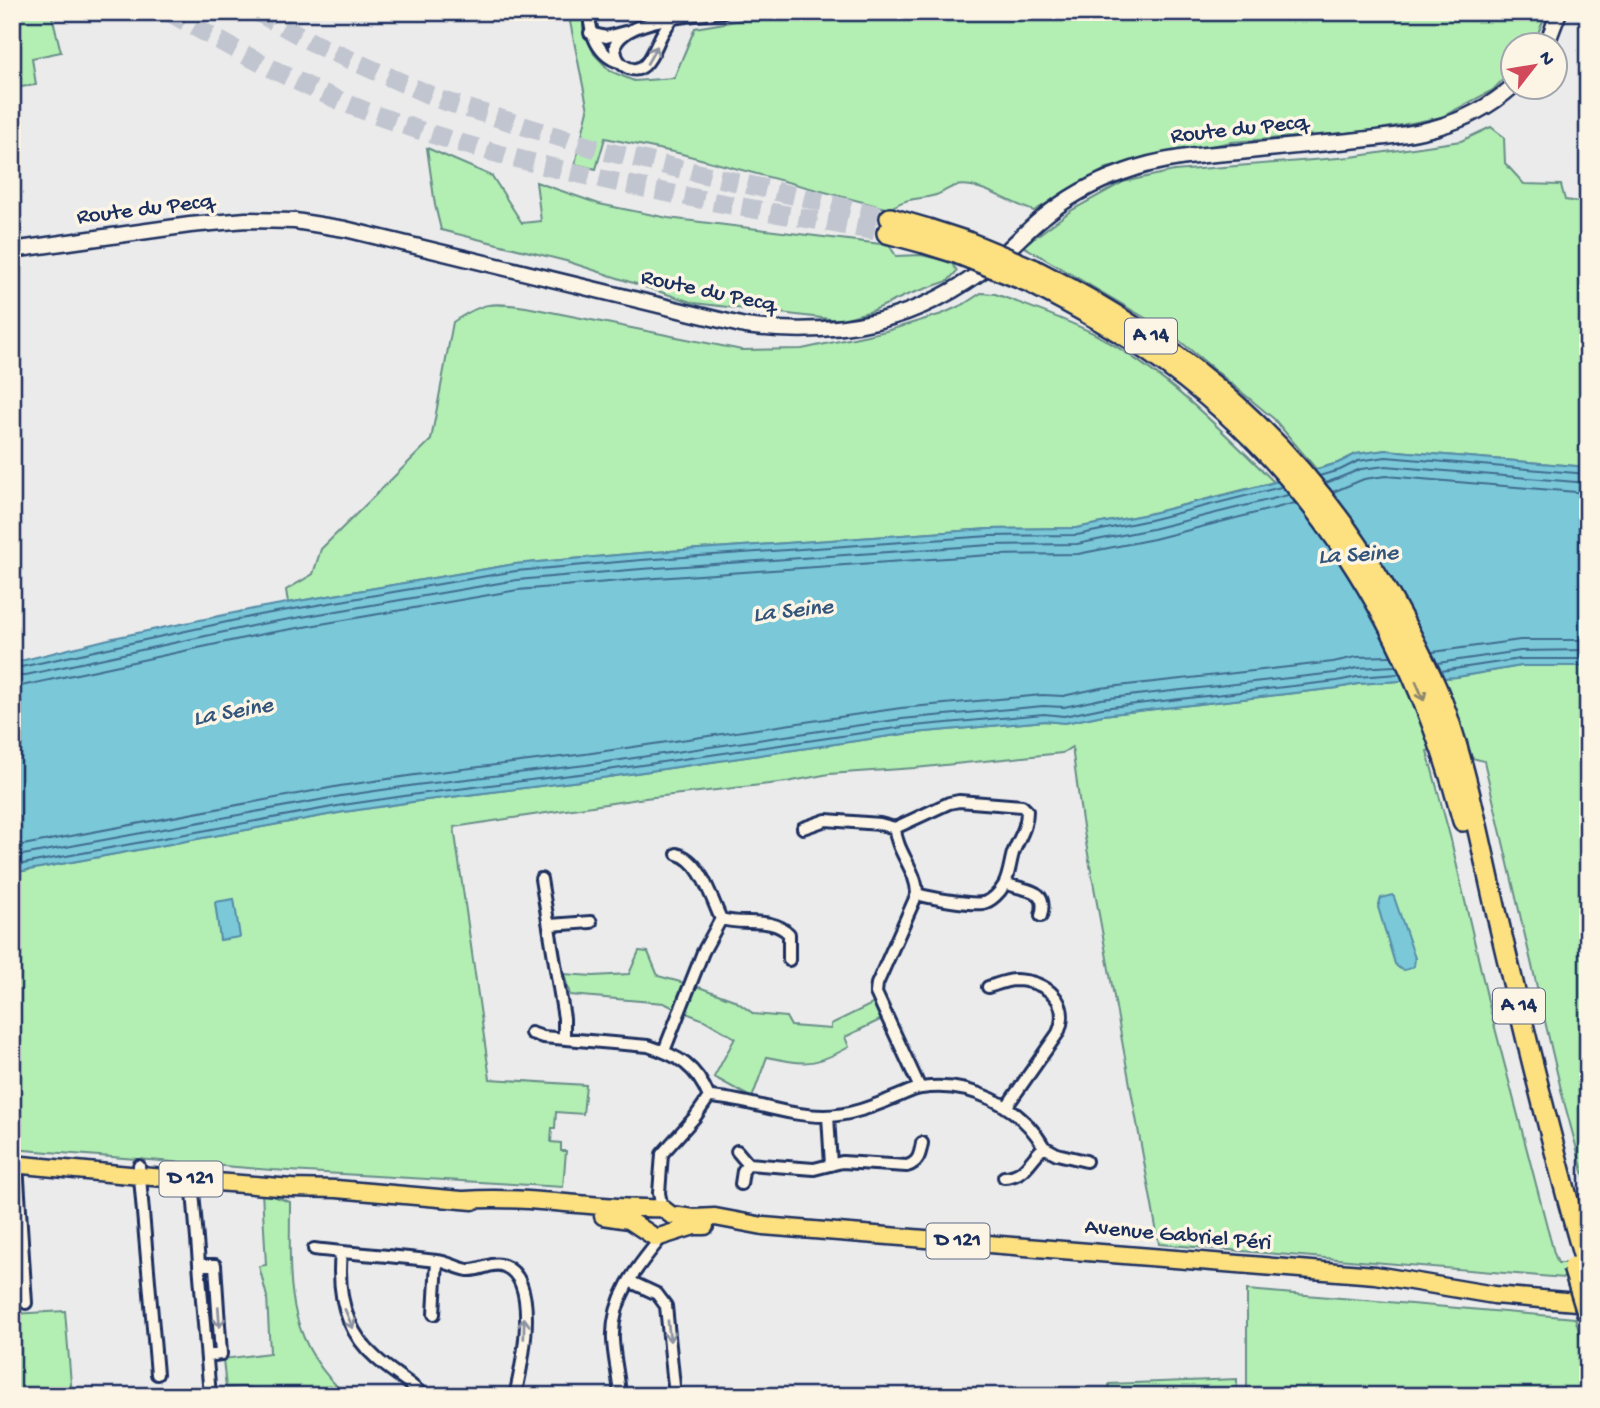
<svg xmlns="http://www.w3.org/2000/svg" width="1600" height="1408" font-family="'Gochi Hand',sans-serif">
  <rect width="100%" height="100%" fill="#ebebeb"/>
  <filter id="ink" filterUnits="userSpaceOnUse"><feTurbulence type="fractalNoise" baseFrequency=".0143" numOctaves="2"/><feDisplacementMap in="SourceGraphic" scale="14" xChannelSelector="R" yChannelSelector="G"/><feConvolveMatrix kernelMatrix="1 2 1 2 8 2 1 2 1" color-interpolation-filters="sRGB"/></filter>
  <g filter="url(#ink)">
    <!-- green -->
    <path fill="#b3eeb3" stroke="#678e88" stroke-width="2" d="M12,12H51L61,52L32,58L36,85L12,88Z
      M568,12H584L583,29L594,54L610,71L634,81L674,78L695,28L790,12H1547L1533,45L1512,46V70L1493,90L1442,117L1371,131L1231,142L1107,168L1034,211C1011,204 979,181 956,186C949,187 943,193 936,195C915,201 910,196 889,209L678,153L605,138L596,169L575,164L588,110Z
      M1491,127L1504,137L1505,163L1524,184L1561,185L1565,200L1588,203V467L1386,450L1356,454L1338,463L1316,469L1274,419L1169,332L1023,246L1072,210L1123,182L1174,171L1351,157L1461,141Z
      M427,148L492,176L522,223L541,221L536,182L599,204L668,218L889,245L896,256L921,255L951,262L957,271L948,281L907,295L872,311L839,320L694,303L566,261L441,230L435,205Z
      M981,293L995,294C1028,306 1063,318 1095,334C1163,371 1220,428 1274,482L1148,514L1076,528L989,529L640,553L515,564L288,603L286,590L313,574L321,549L431,440L453,322C483,302 490,302 526,307L742,350L802,349L886,331L942,314L964,304Z
      M1521,666H1588V1190L1563,1098L1484,761L1472,758L1467,740L1427,751L1450,836L1489,1005L1554,1253L1558,1263H1588V1280L1159,1244L1082,821L1072,747L1062,753L915,768L829,774L787,782L645,798L454,827L490,1079L586,1085L583,1114L556,1112L555,1128H552L551,1142L561,1143V1151H566L563,1187L272,1170L12,1149V873L344,812L419,801L588,780L904,734L1045,721L1065,723L1103,715L1338,688L1358,684L1457,677Z
      M639,951L648,952L658,976L684,983L674,1008L664,1003L570,995L564,974L593,976L629,974Z
      M696,986L734,1000L754,1014L786,1017L791,1026L831,1029V1024L874,1003L882,1019L845,1037L849,1047C815,1066 805,1065 767,1057L752,1098L714,1077L735,1038L704,1020L686,1013Z
      M262,1192L290,1202C290,1281 283,1339 347,1396H291L246,1387L226,1388L223,1359L270,1353L267,1297L259,1266L266,1265Z
      M1247,1290L1575,1318L1588,1360V1396H1247Z
      M65,1311L72,1396H12V1314Z
      M1237,1379V1396H1053L1052,1392L1109,1394V1384Z"/>
    <!-- water -->
    <path fill="#7ac8d8" stroke="#548ba7" stroke-width="2" d="M1386,450L1588,467V666H1521L1457,677L1358,684L1338,688L1103,715L1065,723L1045,721L904,734L588,780L419,801L344,812L12,873V663L113,638L258,608L515,564L640,553L989,529L1076,528L1148,514L1268,484L1338,463L1356,454Z
      M1392,895L1394,897L1415,958L1414,966C1406,971 1401,972 1395,964L1378,907L1381,898Z
      M234,899L240,937L220,940L215,902Z"/>
    <g fill="none" stroke-linecap="round" stroke-linejoin="round">
      <!-- shore -->
      <path stroke="#416c8f" stroke-width="2" d="M1319,476L1340,470L1358,461L1386,457L1588,474
        M1326,483L1361,469L1386,466L1588,483
        M1333,492L1364,479L1386,476L1588,493
        M1433,652L1520,640H1588
        M1438,663L1520,651L1588,650
        M12,669L259,615L516,571L641,560L990,536L1077,535L1150,520L1281,487
        M1441,671L1520,659H1588
        M12,678L261,624L517,580L641,569L990,545L1077,544L1152,529L1288,495
        M12,688L263,634L518,590L642,579L990,555L1078,554L1154,539L1295,503
        M12,847L340,786L415,775L585,754L901,708L1042,695L1063,696L1100,688L1333,662L1356,657L1390,656
        M12,857L341,796L416,785L586,765L902,719L1043,706L1064,707L1101,699L1335,673L1357,668L1395,666
        M12,866L343,805L418,794L587,773L903,727L1044,714L1064,716L1102,708L1337,681L1357,677L1399,674"/>
      <!-- motorway-tunnel -->
      <path stroke="#c1c5cf" stroke-width="19" stroke-dasharray="19 10" stroke-linecap="butt" d="M169,12C238,52 309,91 384,118C546,176 717,202 887,233
        M257,12L317,45L441,100L600,150L890,218"/>
      <defs>
        <path id="minor" d="M590,12C588,32 599,56 619,62
          M672,19C668,25 663,31 660,38C653,52 645,80 623,65C616,60 615,53 615,46C625,18 698,15 724,12
          M590,33L606,37L625,32
          M803,828L826,820L880,824L895,828L949,803L959,801L1022,806L1027,811C1027,828 1019,838 1013,853C1010,863 1009,876 1004,885C1000,892 992,901 983,903C970,905 930,898 917,894
          M895,828C896,852 917,870 917,894L877,984L876,993L920,1088
          M677,854C701,860 711,898 721,919C743,926 772,916 789,934V960
          M541,879L564,1018V1038
          M1005,883C1026,892 1049,887 1041,916
          M550,925L591,922
          M988,987C996,985 1006,980 1015,980C1046,981 1072,1001 1058,1033L1007,1106
          M531,1033L543,1037L648,1046C679,1056 696,1066 709,1097
          M664,1051L703,952L721,919
          M828,1116L831,1165
          M737,1151L748,1164L814,1169L842,1162L907,1166C919,1162 920,1154 922,1143
          M17,1164L26,1303
          M139,1166L157,1374
          M1004,1177C1026,1176 1029,1160 1044,1147L1057,1154L1086,1161
          M192,1179L210,1396
          M741,1184L743,1171L748,1164
          M662,1208L659,1193L662,1154L695,1117L709,1097C749,1099 783,1116 824,1116C849,1116 874,1106 896,1097C904,1094 913,1089 921,1088C970,1081 1020,1105 1044,1147
          M314,1249C355,1254 396,1256 437,1261C448,1262 457,1268 468,1270C481,1271 492,1261 504,1266C541,1280 522,1366 515,1396
          M341,1252C337,1292 345,1331 376,1358C391,1372 409,1381 424,1396
          M199,1265H215L221,1354L207,1356
          M629,1281L657,1294L666,1306L675,1396
          M434,1314L437,1261
          M620,1396C619,1377 614,1359 613,1340C611,1299 636,1268 661,1238
          M721,1396L722,1394"/>
        <path id="secondary" d="M1546,46L1559,12
          M12,250L190,225L246,220L295,221L345,229L745,326C839,338 919,322 994,262C1011,248 1025,232 1041,219C1065,199 1095,182 1124,172C1161,158 1200,155 1239,152C1276,148 1313,144 1350,141C1410,135 1465,129 1512,87"/>
        <path id="primary" d="M12,1164L140,1176L292,1188L336,1189L473,1201
          M465,1200C531,1195 596,1210 662,1208L671,1215L694,1218L715,1217L763,1226L1375,1275L1494,1295L1588,1303
          M603,1216L629,1220L656,1238L694,1226H705"/>
        <path id="motorway" d="M890,218L928,229
          M887,233L924,243
          M1033,269C1188,347 1303,446 1391,598C1411,634 1432,673 1446,712C1470,782 1483,856 1500,928C1527,1043 1555,1158 1588,1272
          M1029,282C1070,303 1111,325 1148,351C1314,466 1412,629 1463,821"/>
      </defs>
      <!-- minor casing -->
      <use href="#minor" stroke="#1b2f5e" stroke-width="16"/>
      <!-- secondary casing -->
      <use href="#secondary" stroke="#1b2f5e" stroke-width="19"/>
      <!-- primary casing -->
      <use href="#primary" stroke="#1b2f5e" stroke-width="21"/>
      <!-- motorway casing -->
      <use href="#motorway" stroke="#1b2f5e" stroke-width="24"/>
      <!-- minor -->
      <use href="#minor" stroke="#fcf5e5" stroke-width="10"/>
      <!-- secondary -->
      <use href="#secondary" stroke="#fcf5e5" stroke-width="14"/>
      <!-- primary -->
      <use href="#primary" stroke="#fde080" stroke-width="16"/>
      <!-- motorway -->
      <use href="#motorway" stroke="#fde080" stroke-width="19"/>
      <defs>
        <path id="motorway-bridge" d="M928,229L968,242L1033,269
          M924,243L956,253L1029,282
          M1573,1267L1588,1316"/>
      </defs>
      <!-- motorway-bridge casing -->
      <use href="#motorway-bridge" stroke="#1b2f5e" stroke-width="24" stroke-linecap="butt"/>
      <!-- motorway-bridge -->
      <use href="#motorway-bridge" stroke="#fde080" stroke-width="19"/>
    </g>
    <!-- one-way arrows -->
    <defs><path id="oneway-shaft" d="M-6 0H5M1.5-3L5.5 0L1.5 3" fill="none" stroke-width="1.6" stroke-linecap="round" stroke-linejoin="round" transform="scale(1.75)"/></defs>
    <g stroke="#8c92a2">
      <use href="#oneway-shaft" transform="translate(652 55) rotate(-60)"/>
      <use href="#oneway-shaft" transform="translate(219 1317) rotate(86)"/>
      <use href="#oneway-shaft" transform="translate(349 1319) rotate(67)"/>
      <use href="#oneway-shaft" transform="translate(524 1328) rotate(-89)"/>
      <use href="#oneway-shaft" transform="translate(669 1331) rotate(84)"/>
    </g>
    <use stroke="#8c886f" href="#oneway-shaft" transform="translate(1420 691) rotate(67)"/>
  </g>
  <g text-anchor="middle" dominant-baseline="central" stroke-width="7" stroke-linejoin="round" paint-order="stroke">
    <!-- shield labels -->
    <g fill="#fcf5e5" stroke="#5e6a86" stroke-width="2">
      <rect x="1125" y="318.5" width="52" height="35" rx="5"/>
      <rect x="1493" y="988.5" width="52" height="35" rx="5"/>
      <rect x="159.5" y="1161.5" width="63" height="35" rx="5"/>
      <rect x="926.5" y="1223.5" width="63" height="35" rx="5"/>
    </g>
    <g font-size="21" font-weight="bold" fill="#1b2f5e">
      <text x="1151" y="336">A 14</text>
      <text x="1519" y="1006">A 14</text>
      <text x="191" y="1179">D 121</text>
      <text x="958" y="1241">D 121</text>
    </g>
    <!-- street labels -->
    <g font-size="23" fill="#1b2f5e" stroke="#fcf5e5">
      <text transform="translate(1239 130) rotate(-6)">Route du Pecq</text>
      <text transform="translate(145 210) rotate(-7)">Route du Pecq</text>
      <text transform="translate(708 292) rotate(12)">Route du Pecq</text>
      <text transform="translate(1178 1236) rotate(5)">Avenue Gabriel Péri</text>
    </g>
    <!-- water labels -->
    <g font-size="24" font-style="italic" fill="#33557c" stroke="#fcf5e5">
      <text transform="translate(1358 556) rotate(-3)">La Seine</text>
      <text transform="translate(793 612) rotate(-6)">La Seine</text>
      <text transform="translate(233 713) rotate(-10)">La Seine</text>
    </g>
  </g>
  <!-- margin -->
  <rect width="1600" height="1408" fill="none" stroke="#fcf5e5" stroke-width="42"/>
  <rect x="21" y="21" width="1558" height="1366" fill="none" stroke="#1b2f5e" stroke-width="2.5" filter="url(#ink)"/>
  <!-- north arrow -->
  <g transform="translate(1534 66) rotate(59)"><circle r="33" fill="#fcf5e5" stroke="#a2a6af" stroke-width="2"/>
  <path d="M0-5L12 26L0 18L-12 26Z" fill="#d1495b"/>
  <text y="-10" font-size="19" font-weight="bold" text-anchor="middle" fill="#1b2f5e">N</text>
  </g>
</svg>
